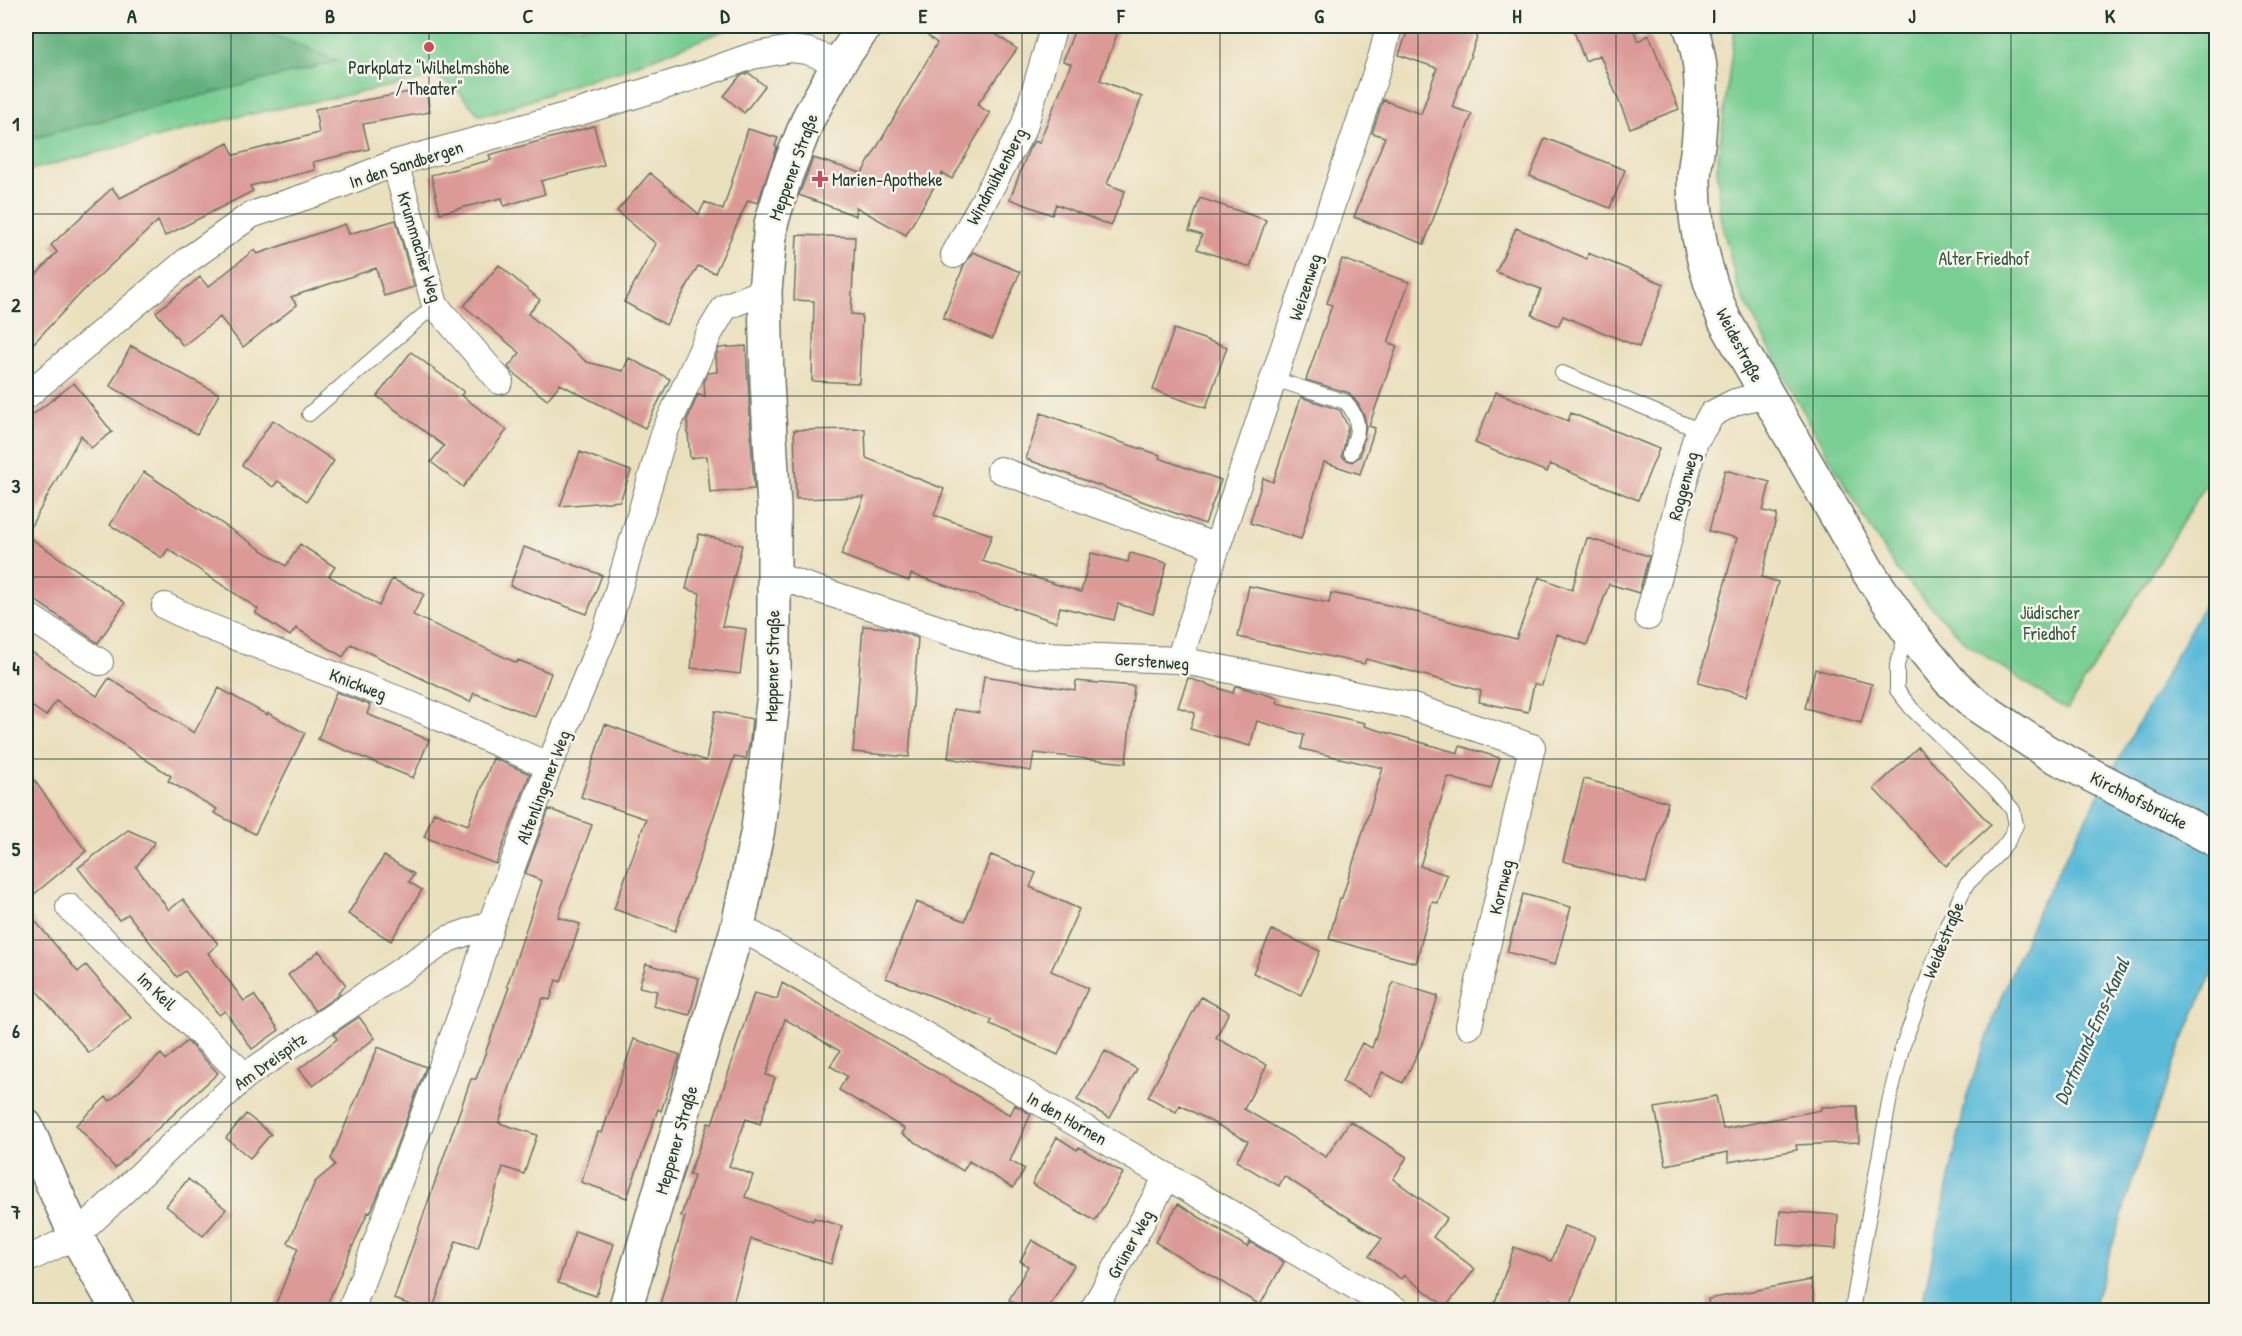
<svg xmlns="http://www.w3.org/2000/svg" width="2242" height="1336" font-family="'Patrick Hand',sans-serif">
  <rect width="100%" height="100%" fill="#f7f3e8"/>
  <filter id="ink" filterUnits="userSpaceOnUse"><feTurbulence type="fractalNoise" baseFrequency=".0167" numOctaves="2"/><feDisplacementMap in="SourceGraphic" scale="12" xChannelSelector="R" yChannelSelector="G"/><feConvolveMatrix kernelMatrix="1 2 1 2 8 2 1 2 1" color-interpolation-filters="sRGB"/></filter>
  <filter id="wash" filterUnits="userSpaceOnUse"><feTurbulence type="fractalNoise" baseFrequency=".008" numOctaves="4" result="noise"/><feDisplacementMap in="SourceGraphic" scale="24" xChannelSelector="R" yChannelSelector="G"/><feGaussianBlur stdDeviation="1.35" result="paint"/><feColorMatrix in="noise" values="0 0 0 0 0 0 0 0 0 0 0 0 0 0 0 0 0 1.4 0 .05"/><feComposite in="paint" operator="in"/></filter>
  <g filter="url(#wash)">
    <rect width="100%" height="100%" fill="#ebe0be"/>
    <!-- green -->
    <path fill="#78ce93" stroke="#4c8664" stroke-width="1.5" d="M26,26H736L618,72L590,79L495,113L479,115L459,92L437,77L232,118L26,171Z
      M1735,26H2216V468L2067,710L1966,643L1897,571L1853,499L1789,386L1738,288L1720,217L1717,167Z"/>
    <!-- forest -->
    <path fill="#62b17d" stroke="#407758" stroke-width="1.5" d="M26,26H252L338,61L26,140Z"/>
    <!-- water -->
    <path fill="#5abad8" stroke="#3c7c86" stroke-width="1.5" d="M2216,583V964L2181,1044L2141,1154L2096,1297L2093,1310H1921L1967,1095L2004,990L2039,908L2077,835Z"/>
    <g id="blocks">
      <!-- building -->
      <path fill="#dc9a97" d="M915,26H984L1017,49L977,105L990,113L952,179L942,173L906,235L856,207V216L799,195L813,158L862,173L937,43Z
        M1076,26H1120L1100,80L1142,97L1107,184L1125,191L1111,226L1056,204L1052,215L1010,199L1029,149L1034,141L1039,143L1071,64L1063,61Z
        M1409,26H1462L1479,32L1452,107L1472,114L1424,244L1354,217L1385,137L1372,133L1383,100L1421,114L1437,68L1399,55Z
        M1572,26H1632L1638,41L1649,35L1679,109L1630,128L1600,55L1585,61Z
        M749,73L765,86L744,113L724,96L740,76Z
        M426,89L430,112L363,124L369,149L313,162L315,170L250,186L253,191L165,236L158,221L82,292L26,351V286L57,252L51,245L112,188L120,198L228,143L234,155L319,133L315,109Z
        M594,126L604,165L541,181L545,194L504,206L502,198L440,213L431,175L491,160L489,155Z
        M748,129L778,138L775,146L777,147L758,203L748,200L715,273L698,266L666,325L624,302L656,244L617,211L650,173L699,214L705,202L723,210Z
        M1545,138L1625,170L1610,208L1530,176Z
        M1200,198L1266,220L1250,267L1197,249L1202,235L1189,231Z
        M396,220L414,287L384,296L376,268L291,297L297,305L243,347L220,317L183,346L156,312L200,277L208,287L254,250L257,254L345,224L349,234Z
        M1516,228L1587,259L1588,253L1664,284L1639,347L1563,316L1558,326L1532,315L1541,289L1496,272Z
        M797,235L855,237L851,314L862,315L859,383L812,381L814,301L794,300Z
        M973,252L1020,272L992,339L943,318L964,265Z
        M1342,259L1409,282L1388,343L1397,346L1369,426L1375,428L1360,474L1324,462L1301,539L1250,523L1263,478L1273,482L1301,397L1340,410L1348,427L1342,456L1345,459L1352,462L1360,456L1366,427L1365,418L1358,404L1349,393L1306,380L1332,305L1327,303Z
        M499,265L540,300L528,314L587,362L623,371L629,358L670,379L645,428L560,384L547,400L512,372L508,367L520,353L464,306Z
        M1174,329L1227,347L1206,408L1153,390Z
        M131,346L219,394L197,434L110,386Z
        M746,346L754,489L710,493L707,456L690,458L687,420L698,394L705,397L704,382L708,373L717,372L716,356L719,348Z
        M411,352L464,392L461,395L507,430L463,487L431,462L444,446L377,396Z
        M74,383L112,432L91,448L81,435L26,535L125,603L98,643L26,594V420Z
        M1496,392L1568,421L1571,413L1659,449L1638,500L1550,464L1547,472L1475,443Z
        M1041,413L1080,427V429L1160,455L1159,458L1221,480L1205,524L1026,459Z
        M273,420L334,461L307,501L278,481L273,487L242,465Z
        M865,429L866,458L944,489L934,515L992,535L982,561L1081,592L1091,553L1128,562L1130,553L1167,563L1153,614L1118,604L1114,620L1060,607L1056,622L911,574L909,581L841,555L864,497L796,499L794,430Z
        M580,452L631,471L620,501L560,506Z
        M1725,470L1770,482L1763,511L1777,514L1762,577L1778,582L1747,696L1698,683L1737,538L1709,531Z
        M144,472L286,566L300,544L335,567L329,576L379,606L392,579L424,594L413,615L517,663L518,660L551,673L535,717L474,693L470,702L351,644L343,657L296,628L290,636L255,613L258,609L168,549L162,558L110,525Z
        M699,534L742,545L722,626L746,629L740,674L691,668L700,593L686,589Z
        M1587,538L1649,556L1639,593L1609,584L1587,645L1557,634L1542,685L1534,684L1528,712L1479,702L1481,691L1366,659L1364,664L1238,637L1249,586L1329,603L1331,593L1397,607L1516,639L1539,577L1572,590Z
        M524,547L602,575L587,614L510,586Z
        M863,626L888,628L918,638L909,757L853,752Z
        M26,648L97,696L109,678L194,733L219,688L267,715L268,713L305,733L255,834L214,813L217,809L168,781L171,776L56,701L46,716L26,702Z
        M1815,669L1872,684L1861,723L1805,708Z
        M984,676L1075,690L1076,681L1134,686L1126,763L1034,753L1031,771L948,758L954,709L979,713Z
        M1188,678L1233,693L1235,686L1240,687L1278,698L1277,703L1365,723L1364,726L1458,753L1460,746L1500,758L1491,789L1448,777L1420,866L1447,875L1438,903L1432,902L1416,963L1329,939L1340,898H1342L1383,768L1301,749L1304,735L1257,721L1250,746L1190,729L1195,713L1178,707Z
        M336,692L370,705L367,714L429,740L413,778L318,739Z
        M715,711L752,719L750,741L746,759L734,757L675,931L614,909L646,819L581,797L605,724L706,761Z
        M1918,747L1991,825L1946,866L1874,789Z
        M493,758L530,774L496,864L424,837L434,812L468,825Z
        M26,769L86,851L26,901Z
        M1584,779L1668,802L1646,883L1563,861Z
        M549,809L592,825L558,917L580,924L561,982L556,980L550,1000L543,998L509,1089L499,1123L537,1135L524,1174L503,1167L478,1248L456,1241L432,1311H428L394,1299L471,1079H476L509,987L507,986L542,881L525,874Z
        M128,830L155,842L136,867L169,910L183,899L218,944L208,953L244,1001L254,995L279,1030L252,1049L225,1011L219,1015L185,971L177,977L128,914L119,920L78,868Z
        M991,855L1036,873L1030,887L1079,909L1051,971L1088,988L1058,1055L990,1024L992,1020L886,978L916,902L965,921Z
        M384,856L414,874L409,882L422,890L391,941L348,914Z
        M1523,894L1571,907L1555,965L1507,952Z
        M26,910L78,972L86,965L131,1018L89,1053L37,991L26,1000Z
        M1272,930L1320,951L1301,995L1253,973Z
        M319,951L346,985L338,992L340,994L315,1011L288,975Z
        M646,964L699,978L690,1015L653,1006L657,991L639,987Z
        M1393,982L1438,996L1425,1038L1403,1083L1382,1072L1370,1096L1342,1082L1362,1043L1372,1048Z
        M782,983L1010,1115L1015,1105L1031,1114L1010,1161L1025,1169L1013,1188L969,1161L963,1171L902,1134L905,1129L839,1090L847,1076L830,1066L840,1051L785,1019L766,1075L775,1078L760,1124L746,1119L729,1166L753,1175L745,1197L813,1221L814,1218L842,1226L831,1264L751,1239L731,1311H658L685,1217L681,1216L694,1176L689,1175L708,1123L712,1124L754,993L777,999Z
        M1201,997L1229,1012L1216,1038L1267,1065L1244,1109L1326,1157L1350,1121L1407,1157L1393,1179L1447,1218L1433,1237L1475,1269L1446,1307L1404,1275L1401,1279L1369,1256L1382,1239L1284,1176L1279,1186L1236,1161L1248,1141L1180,1105L1176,1112L1148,1097Z
        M359,1017L375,1038L313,1086L299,1069L337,1039L334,1034Z
        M634,1039L680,1055L661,1111L658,1109L627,1198L581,1182L598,1132L602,1133Z
        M187,1041L218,1073L115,1168L76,1125L106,1097L110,1101L161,1054L166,1060Z
        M378,1047L426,1067L378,1195L370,1213L368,1212L324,1311H273L298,1248L288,1243L315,1182L335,1165L331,1159Z
        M1105,1051L1137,1069L1110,1118L1077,1100Z
        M1716,1096L1723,1129L1821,1110V1107L1857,1106L1859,1142L1796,1145L1797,1150L1728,1162V1152L1666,1165L1655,1108Z
        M246,1114L271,1134L250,1158L226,1138Z
        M1057,1137L1077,1150L1079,1147L1123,1173L1095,1221L1032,1184Z
        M188,1179L226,1209L203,1236L166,1206Z
        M1178,1204L1247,1247L1250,1242L1284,1262L1260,1305L1155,1242Z
        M1780,1211L1838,1215L1836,1249L1777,1244Z
        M1564,1226L1595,1236L1570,1306L1550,1299L1546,1311H1492L1514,1247L1552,1261Z
        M575,1231L614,1244L596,1296L558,1283Z
        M1032,1240L1074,1265L1047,1311H1027L1009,1300L1028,1266L1020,1261Z
        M1811,1280L1816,1311H1709L1708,1299Z"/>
    </g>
  </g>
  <g filter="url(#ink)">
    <use href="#blocks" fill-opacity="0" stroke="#667664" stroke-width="1.5"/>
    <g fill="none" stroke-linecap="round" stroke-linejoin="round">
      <defs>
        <path id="lane" d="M1562,373L1701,431
          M1274,379L1346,402C1362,422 1358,430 1351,453
          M309,414L435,305
          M1852,1310L1889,1102L1902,1048L1948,923L1966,885L1994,858L2008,841L2016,825L2013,810L1994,788L1912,709L1897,690V665L1907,631"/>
        <path id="street" d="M395,163L435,305L500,381
          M954,255L1024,127L1054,26
          M26,396L188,260L251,215L340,185L395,163L583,111L690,78L752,56L791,49L807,51L839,63
          M1000,470L1217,547
          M773,575L1017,654L1179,660L1407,705L1532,747L1469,1026
          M165,606L202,624L402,701L549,766
          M26,615L100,662
          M1648,617L1695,441L1712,414L1735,402L1766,394
          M1179,660L1382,55L1389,26
          M69,907L245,1076
          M738,926L1396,1310
          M26,1260L76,1236L245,1076L448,939L491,924
          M351,1310L473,983L491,924L549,766L607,628L665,431L710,332L725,307L765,291
          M1093,1310L1167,1177"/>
        <path id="secondary" d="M1690,26C1704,60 1702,99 1699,135C1698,151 1694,166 1694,181C1694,231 1705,275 1725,321L1869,573L1907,629L1949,680L1975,704L2047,752L2216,840
          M26,1126L76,1236L118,1310
          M625,1310L738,926L758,829L774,694V508L767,382L765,291L771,224L786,175L809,117L839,63L865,26"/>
      </defs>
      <!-- lane casing -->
      <use href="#lane" stroke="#667664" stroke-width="16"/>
      <!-- street casing -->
      <use href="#street" stroke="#667664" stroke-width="28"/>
      <!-- secondary casing -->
      <use href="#secondary" stroke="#667664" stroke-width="36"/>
      <!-- lane -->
      <use href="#lane" stroke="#fff" stroke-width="14"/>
      <!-- street -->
      <use href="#street" stroke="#fff" stroke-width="26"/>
      <!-- secondary -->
      <use href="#secondary" stroke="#fff" stroke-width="33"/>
    </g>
  </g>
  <!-- grid -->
  <path fill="none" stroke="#1f3d34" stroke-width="1.5" stroke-opacity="0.55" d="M231,26V1310M429,26V1310M626,26V1310M824,26V1310M1022,26V1310M1220,26V1310M1418,26V1310M1616,26V1310M1813,26V1310M2011,26V1310M26,214H2216M26,396H2216M26,577H2216M26,759H2216M26,940H2216M26,1122H2216"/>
  <!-- markers -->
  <g fill="#d1495b" stroke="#f7f3e8" stroke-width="2">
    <circle cx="429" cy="47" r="6"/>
    <path d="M817 170h6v6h6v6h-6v6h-6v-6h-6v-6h6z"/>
  </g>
  <g text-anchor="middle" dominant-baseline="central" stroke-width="5" stroke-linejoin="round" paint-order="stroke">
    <!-- poi labels -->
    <g font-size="18" fill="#1f3d34" stroke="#f7f3e8">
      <text x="429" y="67">Parkplatz "Wilhelmshöhe<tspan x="429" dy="21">/ Theater"</tspan></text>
      <text x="832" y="179" text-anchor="start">Marien-Apotheke</text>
    </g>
    <!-- street labels -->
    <g font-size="18" fill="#1f3d34" stroke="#f7f3e8">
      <text transform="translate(406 164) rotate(-18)">In den Sandbergen</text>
      <text transform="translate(793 167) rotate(-70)">Meppener Straße</text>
      <text transform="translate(996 176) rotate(-62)">Windmühlenberg</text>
      <text transform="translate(420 247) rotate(73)">Krummacher Weg</text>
      <text transform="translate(1305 287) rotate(-72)">Weizenweg</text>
      <text transform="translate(1740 345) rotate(62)">Weidestraße</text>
      <text transform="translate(1683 486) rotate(-75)">Roggenweg</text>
      <text transform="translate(1152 661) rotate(4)">Gerstenweg</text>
      <text transform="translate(772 666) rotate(-89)">Meppener Straße</text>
      <text transform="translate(358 684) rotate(21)">Knickweg</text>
      <text transform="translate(543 787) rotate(-69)">Altenlingener Weg</text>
      <text transform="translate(2139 800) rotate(27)">Kirchhofsbrücke</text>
      <text transform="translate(1501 887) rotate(-77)">Kornweg</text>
      <text transform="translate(1943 940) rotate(-68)">Weidestraße</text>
      <text transform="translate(157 991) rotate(44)">Im Keil</text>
      <text transform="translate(270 1061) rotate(-36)">Am Dreispitz</text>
      <text transform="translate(1067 1118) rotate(30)">In den Hornen</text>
      <text transform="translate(676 1140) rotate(-74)">Meppener Straße</text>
      <text transform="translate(1130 1244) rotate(-61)">Grüner Weg</text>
    </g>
    <!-- park labels -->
    <g font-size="18" fill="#315a47" stroke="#f7f3e8">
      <text x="1984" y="258">Alter Friedhof</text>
      <text x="2050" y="612">Jüdischer<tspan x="2050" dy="21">Friedhof</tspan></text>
    </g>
    <!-- water labels -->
    <g font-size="20" font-style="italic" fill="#2e5c5d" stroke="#f7f3e8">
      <text transform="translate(2091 1031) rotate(-66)">Dortmund-Ems-Kanal</text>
    </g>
  </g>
  <!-- margin -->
  <rect width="2242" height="1336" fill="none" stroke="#f7f3e8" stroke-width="66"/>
  <rect x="33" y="33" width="2176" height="1270" fill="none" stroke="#1f3d34" stroke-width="2"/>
  <g font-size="20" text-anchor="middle" font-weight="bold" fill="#1f3d34">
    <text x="132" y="23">A</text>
    <text x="330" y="23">B</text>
    <text x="528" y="23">C</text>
    <text x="725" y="23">D</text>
    <text x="923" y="23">E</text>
    <text x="1121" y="23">F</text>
    <text x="1319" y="23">G</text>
    <text x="1517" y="23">H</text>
    <text x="1714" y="23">I</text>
    <text x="1912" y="23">J</text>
    <text x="2110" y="23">K</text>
    <text x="16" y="131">1</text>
    <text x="16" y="312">2</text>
    <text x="16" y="493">3</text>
    <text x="16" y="675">4</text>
    <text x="16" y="856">5</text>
    <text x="16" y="1038">6</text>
    <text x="16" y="1219">7</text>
  </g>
</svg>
